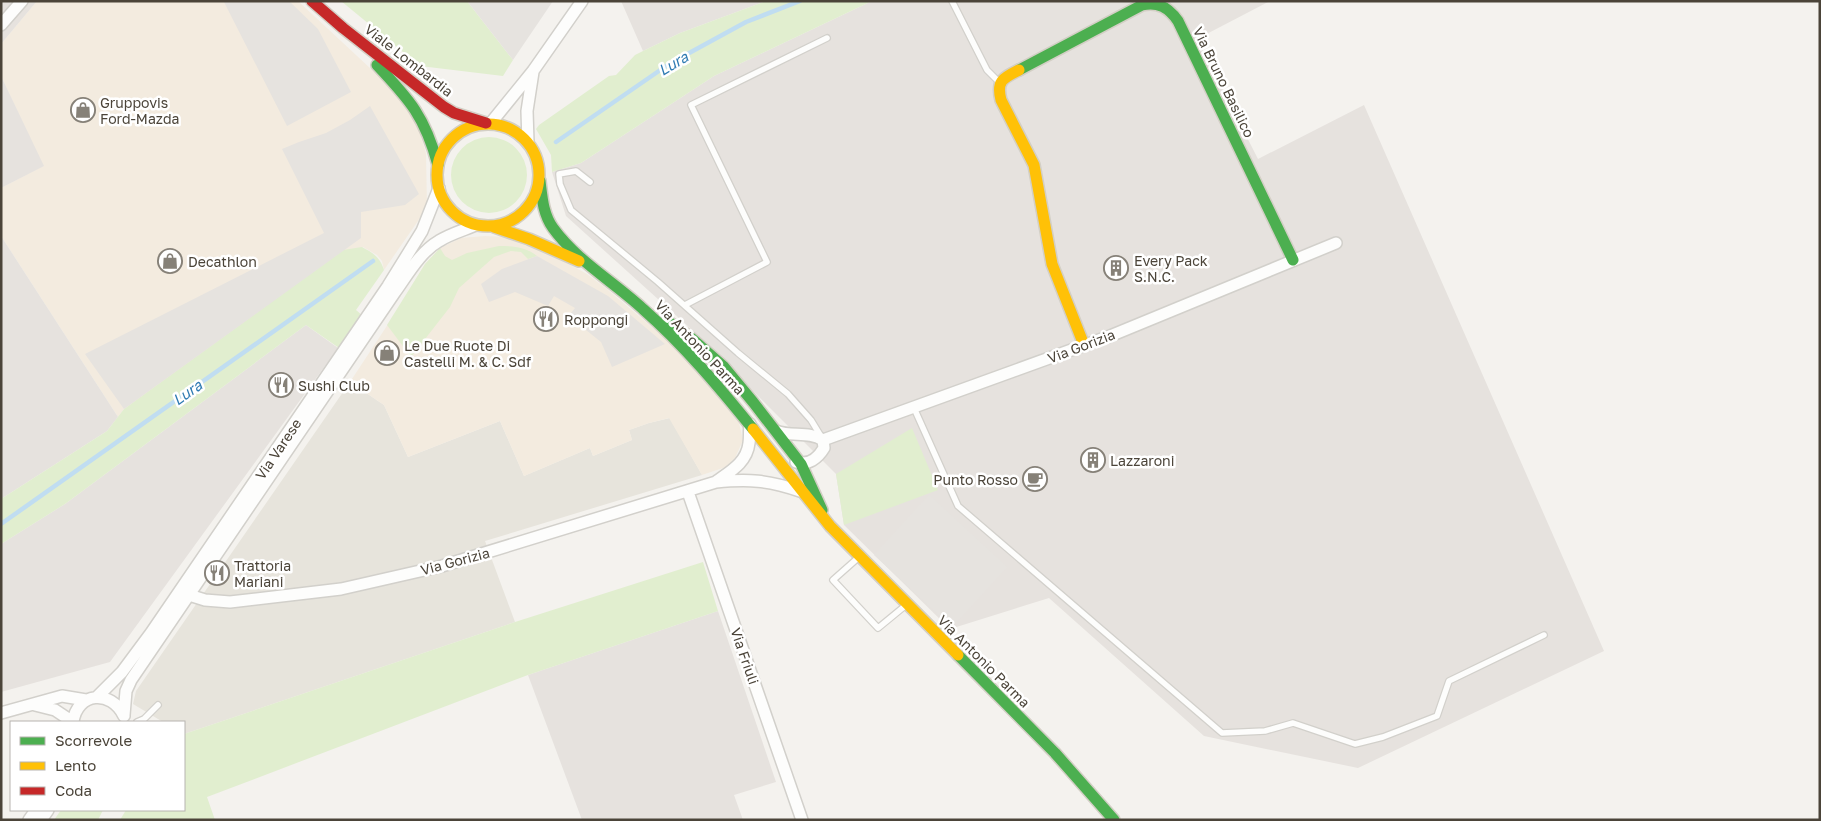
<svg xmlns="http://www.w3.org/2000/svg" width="1821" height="821" font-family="'Golos Text',sans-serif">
  <rect width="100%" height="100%" fill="#f4f2ee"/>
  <!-- residential -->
  <path fill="#e7e4dc" d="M350,382L384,405L408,457L500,421L524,476L590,448L593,456L632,440L629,430L649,423L670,418L702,475L485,541L515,622L184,734V722H163L133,704L136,691Z"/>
  <!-- commercial -->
  <path fill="#f3ebdf" d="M37,1H298L385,82L405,104L418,127L426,153L427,208L384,270L382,261L377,255L363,247L124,409L118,417L1,236V188L43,166L1,76V44Z
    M485,236L508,237L536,246L587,274L607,289L677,348L739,423L743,440L735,458L726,467L702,475L669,418L649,423L629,430L632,440L593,456L590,448L524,476L500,421L408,457L384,405L350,382L400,306L425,264L440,248L461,238Z"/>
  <!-- industrial -->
  <path fill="#e6e2de" d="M1,1H37L1,44Z
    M621,1H766L680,33L643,51Z
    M872,1H1270L1197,39L1258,159L1364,105L1604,651L1358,768L1204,736L1049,598L950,629L844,525L836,474L690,328L566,216L552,172L581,163L714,76Z
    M1,76L44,166L1,188Z
    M1,236L118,417L107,431L1,499Z
    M306,325L338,348L110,662L1,692V544L65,504Z
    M718,611L776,782L734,795L743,820H582L528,675Z"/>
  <!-- green -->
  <path fill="#e1eecf" d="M341,1H467L513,60L503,76L420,66Z
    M766,1H872L714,76L581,163L552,172L551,155L536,129L539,125L609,76L616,75L635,55L643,51L680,33Z
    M451 175a38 38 0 1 1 76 0a38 38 0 1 1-76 0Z
    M499,246C513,246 526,247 537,256L528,259L521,252L511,251L494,257L459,288L450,307L411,357L387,325L425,264L440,248L445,256L452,260L467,253Z
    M362,247C373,253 380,257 384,270L356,310L363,316L339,348L306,325L65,504L1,544V499L107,431L124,409L343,250Z
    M912,428L938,490L844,525L836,474Z
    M703,562L718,611L528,675L207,797L215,820H120L126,810H184V734L515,622Z
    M61,810H103L98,820H54Z"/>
  <!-- parking -->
  <path fill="#e6e3df" d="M226,1H289L318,29L351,92L287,126L224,2Z
    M467,1H553L513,60Z
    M370,106L419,194L405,205L361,212V238L124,409L85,354L324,233L282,149L299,142L326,133L350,120Z
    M537,256L608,296L665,344L612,367L601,342L576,322L570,324L567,318L575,308L554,296L548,306L515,292L489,302L481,284L502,269Z
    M929,495L1007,567L952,627L874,555Z"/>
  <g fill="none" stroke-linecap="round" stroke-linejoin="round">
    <!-- stream -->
    <path stroke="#c0ddf1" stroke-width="4.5" d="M556,142L669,64L746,22L800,1
      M1,524L373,261"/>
    <defs>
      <path id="lane" d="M952,1L987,70L1000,83
        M590,182L576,171L559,174L560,184L571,210L658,282L738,353L788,394L811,420L822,438
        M685,305L767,262L691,105L827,38
        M914,408L958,506L1222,733L1265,731L1293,723L1355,744L1383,737L1437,716L1449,681L1544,635
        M859,557L833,580L878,628L906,605
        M137,722L144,719L158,705"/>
      <path id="street" d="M1,25L22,1
        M490,124L533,71L582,1
        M528,142L527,111L533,72
        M776,431C791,437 809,431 823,440L1110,336L1336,243
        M796,462C808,466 818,458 824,448L823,440
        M717,481C731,471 747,462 749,443C750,437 749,430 750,424
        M688,492L802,820
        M189,595L205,600L230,602L341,589L442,566L716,482C749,479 767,480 800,491
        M97,697L122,672L151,633L388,286L422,231L439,188
        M35,705L55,710L73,722
        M1,713L62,696L86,700
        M124,715L126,691L131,680L395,292C408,274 420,252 439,241C450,234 464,230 476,225
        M73,722C77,692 111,689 124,716
        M29,820L36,810
        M41,820L48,810"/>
      <path id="fast" d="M377,65C410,100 425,117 438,165
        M1019,70L1142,5C1158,1 1169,8 1178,21L1293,260
        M540,181C542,197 543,214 553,228C577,261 614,282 643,309C684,345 719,387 753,429
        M670,323L691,338L724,367L753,402L801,464L822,510
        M958,655L1055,753L1114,820"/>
      <path id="slow" d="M1019,70C1003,78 996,81 1001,100L1034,165L1052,264L1084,345
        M437 175a51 51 0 1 1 102 0a51 51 0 1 1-102 0Z
        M494,227L529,239L579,261
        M753,429L830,526L958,655"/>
      <path id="jam" d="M312,1L343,28L444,107L454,113L486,123"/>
    </defs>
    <!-- lane casing -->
    <use href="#lane" stroke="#d2d0cb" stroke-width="8"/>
    <!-- street casing -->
    <use href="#street" stroke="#d2d0cb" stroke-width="14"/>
    <!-- fast casing -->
    <use href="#fast" stroke="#d3cfc5" stroke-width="14"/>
    <!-- slow casing -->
    <use href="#slow" stroke="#d3cfc5" stroke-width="14"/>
    <!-- jam casing -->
    <use href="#jam" stroke="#d3cfc5" stroke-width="14"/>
    <!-- lane -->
    <use href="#lane" stroke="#fdfdfc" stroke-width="5.5"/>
    <!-- street -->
    <use href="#street" stroke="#fdfdfc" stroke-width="11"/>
    <!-- fast -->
    <use href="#fast" stroke="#4caf50" stroke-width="11"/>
    <!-- slow -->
    <use href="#slow" stroke="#ffc107" stroke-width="11"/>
    <!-- jam -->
    <use href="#jam" stroke="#c62828" stroke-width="11"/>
  </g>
  <!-- icons -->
  <defs>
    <symbol id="shop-ring" viewBox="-11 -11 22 22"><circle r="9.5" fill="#fff" stroke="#868178" stroke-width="1.5"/><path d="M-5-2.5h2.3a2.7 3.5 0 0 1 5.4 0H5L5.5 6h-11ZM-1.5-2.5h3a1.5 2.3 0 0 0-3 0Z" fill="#868178"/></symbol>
    <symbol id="building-ring" viewBox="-11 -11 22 22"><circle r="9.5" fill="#fff" stroke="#868178" stroke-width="1.5"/><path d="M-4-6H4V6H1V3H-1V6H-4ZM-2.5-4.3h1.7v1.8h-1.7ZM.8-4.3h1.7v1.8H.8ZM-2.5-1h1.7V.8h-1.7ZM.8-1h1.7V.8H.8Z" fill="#868178"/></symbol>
    <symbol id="restaurant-ring" viewBox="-11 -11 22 22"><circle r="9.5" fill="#fff" stroke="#868178" stroke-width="1.5"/><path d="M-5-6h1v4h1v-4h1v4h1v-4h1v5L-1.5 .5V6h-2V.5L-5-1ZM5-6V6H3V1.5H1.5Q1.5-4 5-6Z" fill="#868178"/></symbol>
    <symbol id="cafe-ring" viewBox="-11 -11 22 22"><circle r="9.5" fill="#fff" stroke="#868178" stroke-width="1.5"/><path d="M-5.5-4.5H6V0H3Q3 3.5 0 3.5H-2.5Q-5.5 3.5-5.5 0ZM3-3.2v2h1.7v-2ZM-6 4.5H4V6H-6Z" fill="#868178"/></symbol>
  </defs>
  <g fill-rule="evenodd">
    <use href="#shop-ring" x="69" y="96" width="28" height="28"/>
    <use href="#shop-ring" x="156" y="247" width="28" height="28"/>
    <use href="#building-ring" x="1102" y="254" width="28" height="28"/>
    <use href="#restaurant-ring" x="532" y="305" width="28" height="28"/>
    <use href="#shop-ring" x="373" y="339" width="28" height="28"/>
    <use href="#restaurant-ring" x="267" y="371" width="28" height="28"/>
    <use href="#building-ring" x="1079" y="446" width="28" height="28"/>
    <use href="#cafe-ring" x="1021" y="465" width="28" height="28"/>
    <use href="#restaurant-ring" x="203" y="559" width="28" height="28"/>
  </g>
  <g text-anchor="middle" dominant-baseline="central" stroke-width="5" stroke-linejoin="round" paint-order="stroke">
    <!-- street labels -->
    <g font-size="14" fill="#4b4439" stroke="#fff">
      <text transform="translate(409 60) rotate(38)">Viale Lombardia</text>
      <text transform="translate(1224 82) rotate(64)">Via Bruno Basilico</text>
      <text transform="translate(1081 346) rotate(-21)">Via Gorizia</text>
      <text transform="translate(700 347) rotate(47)">Via Antonio Parma</text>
      <text transform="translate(278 449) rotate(-56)">Via Varese</text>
      <text transform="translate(455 561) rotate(-15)">Via Gorizia</text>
      <text transform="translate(745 656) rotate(71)">Via Friuli</text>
      <text transform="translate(984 661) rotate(45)">Via Antonio Parma</text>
    </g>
    <!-- poi labels -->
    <g font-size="14" fill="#4b4439" stroke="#fff" text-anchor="start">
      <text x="100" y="102">Gruppovis<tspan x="100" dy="16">Ford-Mazda</tspan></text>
      <text x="1134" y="260">Every Pack<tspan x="1134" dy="16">S.N.C.</tspan></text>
      <text x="188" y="261">Decathlon</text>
      <text x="564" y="319">Roppongi</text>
      <text x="404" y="345">Le Due Ruote Di<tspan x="404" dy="16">Castelli M. &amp; C. Sdf</tspan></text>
      <text x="298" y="385">Sushi Club</text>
      <text x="1110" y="460">Lazzaroni</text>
      <text x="1018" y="479" text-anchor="end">Punto Rosso</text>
      <text x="234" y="565">Trattoria<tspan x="234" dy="16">Mariani</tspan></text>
    </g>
    <!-- water labels -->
    <g font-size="15" font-style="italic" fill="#2e7ab2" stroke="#fff">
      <text transform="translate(673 63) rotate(-31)">Lura</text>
      <text transform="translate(187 392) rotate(-35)">Lura</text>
    </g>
  </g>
  <!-- border -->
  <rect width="1821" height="821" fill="none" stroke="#4b4439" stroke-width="5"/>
  <!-- legend -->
  <rect x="10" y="721" width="175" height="90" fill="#ffffff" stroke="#b7b4b0"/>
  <rect x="20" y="737" width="25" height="8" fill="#4caf50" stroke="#b7b4b0"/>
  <text x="55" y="746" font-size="15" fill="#4b4439">Scorrevole</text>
  <rect x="20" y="762" width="25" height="8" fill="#ffc107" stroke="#b7b4b0"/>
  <text x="55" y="771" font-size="15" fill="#4b4439">Lento</text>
  <rect x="20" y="787" width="25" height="8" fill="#c62828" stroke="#b7b4b0"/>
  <text x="55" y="796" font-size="15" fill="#4b4439">Coda</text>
</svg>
